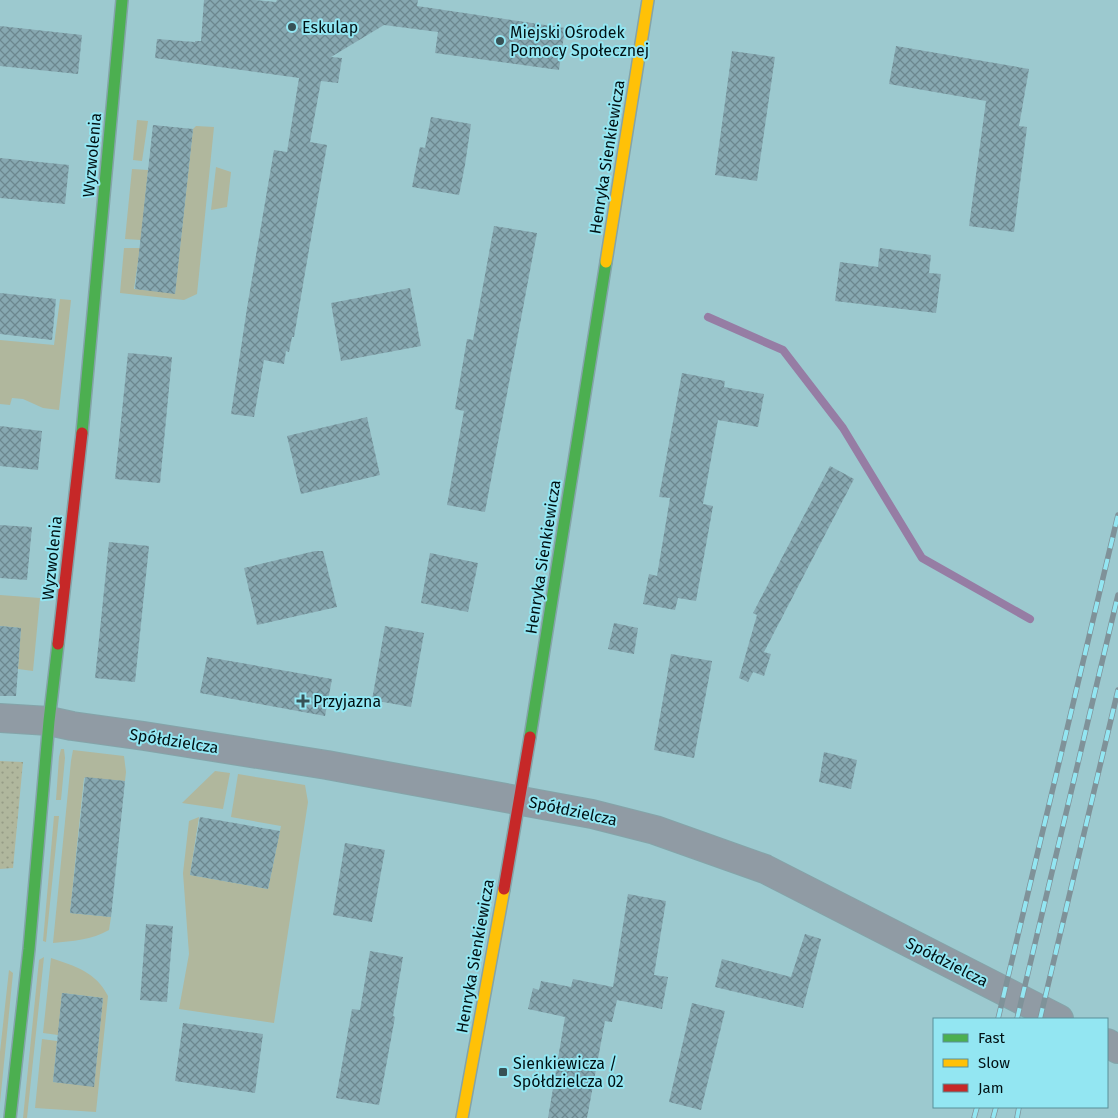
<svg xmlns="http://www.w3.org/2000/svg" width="1118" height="1118" font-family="'Fira Sans',sans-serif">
	<defs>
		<pattern id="park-dots" width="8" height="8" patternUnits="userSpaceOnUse" patternTransform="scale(1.25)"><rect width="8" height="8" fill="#b0b79d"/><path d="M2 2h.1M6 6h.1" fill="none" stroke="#969c86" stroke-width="1.8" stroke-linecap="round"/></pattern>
		<pattern id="building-cross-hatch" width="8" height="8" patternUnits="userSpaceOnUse" patternTransform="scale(1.25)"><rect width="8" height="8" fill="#87a8b1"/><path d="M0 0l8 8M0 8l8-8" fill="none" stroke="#6c878f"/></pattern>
	</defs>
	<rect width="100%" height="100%" fill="#9cc9cf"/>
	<!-- grass -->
	<g fill="#b0b79d">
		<path d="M 137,120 L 148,121 L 142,161 L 133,160 Z"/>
		<path d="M 196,126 L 214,127 L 197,294 L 184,300 L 120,293 L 124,248 L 140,248 L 134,289 L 175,293 L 193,129 Z"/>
		<path d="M 216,167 L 231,172 L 227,207 L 211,210 Z"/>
		<path d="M 132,169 L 148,170 L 141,240 L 125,239 Z"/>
		<path d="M 60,299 L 71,300 L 59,410 L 43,408 L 23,399 L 12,398 L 10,405 L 0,404 L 0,340 L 54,345 Z"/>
		<path d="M 0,595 L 40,598 L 33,671 L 18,669 L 21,628 L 0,626 Z"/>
		<path d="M 61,749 L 64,749 L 65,758 L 61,800 L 56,800 L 59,757 Z"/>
		<path d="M 73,750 L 124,756 L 126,772 L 125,781 L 84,778 L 70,913 L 111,917 L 109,930 C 92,940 72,941 53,943 L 71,761 Z"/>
		<path d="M 215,771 L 230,773 L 223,809 L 182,803 Z"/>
		<path d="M 238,774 L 305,785 L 308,802 L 274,1023 L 179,1009 L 189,954 L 183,873 L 189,821 L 199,817 L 190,875 L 268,889 L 281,826 L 231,817 Z"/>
		<path d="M 54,816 L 59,816 L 46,942 L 43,941 Z"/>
		<path d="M 44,957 L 27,1118 L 23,1118 L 39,960 Z"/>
		<path d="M 51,958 C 75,966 96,972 108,996 L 96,1112 L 35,1108 L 42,1039 L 57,1041 L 53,1082 L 94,1086 L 103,998 L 62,993 L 58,1035 L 43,1033 Z"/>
		<path d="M 9,970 L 13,973 L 0,1103 L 0,1052 Z"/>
	</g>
	<!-- park -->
	<path fill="url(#park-dots)" d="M 0,761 L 23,762 L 13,868 L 0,869 Z"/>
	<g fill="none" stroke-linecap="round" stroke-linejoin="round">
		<!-- stream -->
		<path stroke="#967da4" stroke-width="8" d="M 708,317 L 783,350 L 843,428 L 922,558 L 1030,619"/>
	</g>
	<!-- building -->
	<g fill="url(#building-cross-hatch)">
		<path d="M 204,0 L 255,0 L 276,2 L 277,0 L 418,0 L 417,6 L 565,28 L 559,70 L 435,53 L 438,32 L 384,25 L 331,57 L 342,58 L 338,83 L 321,81 L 310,142 L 327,145 L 294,337 L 292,337 L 289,352 L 286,351 L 284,364 L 264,360 L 254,417 L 231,414 L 247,308 L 274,150 L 287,152 L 299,78 L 155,58 L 157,39 L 195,42 L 195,41 L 201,41 Z"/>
		<path d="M 0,26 L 82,35 L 78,74 L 0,66 Z"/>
		<path d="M 896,46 L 1029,69 L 1019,126 L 1027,127 L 1014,232 L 969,226 L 986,101 L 889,84 Z"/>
		<path d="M 732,51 L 775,57 L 757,181 L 715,175 Z"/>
		<path d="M 431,117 L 471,124 L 465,165 L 459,195 L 412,187 L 420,147 L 425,148 Z"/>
		<path d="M 153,125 L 193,129 L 175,294 L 135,289 Z"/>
		<path d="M 0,158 L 69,165 L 65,204 L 0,198 Z"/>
		<path d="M 494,226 L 537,233 L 485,512 L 447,505 L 464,411 L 455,409 L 467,339 L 473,340 Z"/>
		<path d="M 880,248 L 931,255 L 929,273 L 941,274 L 936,313 L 835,301 L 840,262 L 878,267 Z"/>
		<path d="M 410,288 L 421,346 L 341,361 L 331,303 Z"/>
		<path d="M 0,293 L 56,299 L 52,340 L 0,334 Z"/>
		<path d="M 128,353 L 172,357 L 160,483 L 115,479 Z"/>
		<path d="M 682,373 L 725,381 L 724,387 L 764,394 L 758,427 L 718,420 L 703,504 L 713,506 L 696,601 L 678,598 L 675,610 L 643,604 L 649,574 L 657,576 L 670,498 L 659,497 Z"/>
		<path d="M 367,417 L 380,475 L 301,494 L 287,436 Z"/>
		<path d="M 0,426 L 42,431 L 38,470 L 0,466 Z"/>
		<path d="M 830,466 L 854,479 L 764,652 L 771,654 L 764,676 L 753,672 L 748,682 L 739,678 L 757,615 L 753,613 Z"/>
		<path d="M 0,525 L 32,527 L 27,580 L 0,578 Z"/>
		<path d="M 109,542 L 149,546 L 135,682 L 95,678 Z"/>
		<path d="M 315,551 L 323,551 L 337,607 L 257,625 L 244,568 Z"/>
		<path d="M 430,553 L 478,563 L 468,612 L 421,603 Z"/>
		<path d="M 614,623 L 638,628 L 634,654 L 608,649 Z"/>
		<path d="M 0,626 L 21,628 L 16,696 L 0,696 Z"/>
		<path d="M 385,626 L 424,633 L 411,707 L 372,700 Z"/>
		<path d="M 671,654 L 712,661 L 694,758 L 654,750 Z"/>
		<path d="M 207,657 L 332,679 L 325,716 L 200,693 Z"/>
		<path d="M 824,752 L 857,760 L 851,789 L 819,782 Z"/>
		<path d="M 85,777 L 125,781 L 111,917 L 70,913 Z"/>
		<path d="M 200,817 L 280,831 L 268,889 L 190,875 Z"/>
		<path d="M 345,843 L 385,850 L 372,922 L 333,915 Z"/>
		<path d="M 628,894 L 666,901 L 654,975 L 668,977 L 662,1009 L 617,1000 L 612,1022 L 605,1021 L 587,1118 L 548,1118 L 565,1017 L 528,1009 L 533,988 L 539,990 L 541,981 L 571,987 L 573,979 L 613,987 Z"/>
		<path d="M 146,924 L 173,926 L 167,1002 L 140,1000 Z"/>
		<path d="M 805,934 L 821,939 L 803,1008 L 715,987 L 722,959 L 791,977 Z"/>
		<path d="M 370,951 L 403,957 L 393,1016 L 395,1017 L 379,1105 L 336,1098 L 352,1009 L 360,1010 Z"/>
		<path d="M 62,993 L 103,998 L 94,1087 L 53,1082 Z"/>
		<path d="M 692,1003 L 725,1011 L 701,1110 L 669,1102 Z"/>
		<path d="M 183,1023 L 263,1034 L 255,1093 L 175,1081 Z"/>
	</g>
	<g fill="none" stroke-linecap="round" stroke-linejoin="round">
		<defs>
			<g id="street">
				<path d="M 0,718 L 49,721 L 72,726 L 144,736 L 327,765 L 592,814 L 655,830 L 765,869 L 1059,1019"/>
				<path d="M 1107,1043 L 1118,1049"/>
			</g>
			<g id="fast">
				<path d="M 82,433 L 122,0"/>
				<path d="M 530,737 L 606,262"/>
				<path d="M 10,1118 L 29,949 L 49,721 L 58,644"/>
			</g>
			<g id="slow">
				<path d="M 606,262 L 648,0"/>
				<path d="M 462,1118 L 504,889"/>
			</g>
			<g id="jam">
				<path d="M 58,644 L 82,433"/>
				<path d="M 504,889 L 530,737"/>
			</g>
		</defs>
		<!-- street casing -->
		<use href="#street" stroke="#84a4a9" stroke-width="30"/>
		<!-- fast casing -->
		<use href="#fast" stroke="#84a4a9" stroke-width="14"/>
		<!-- slow casing -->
		<use href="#slow" stroke="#84a4a9" stroke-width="14"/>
		<!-- jam casing -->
		<use href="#jam" stroke="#84a4a9" stroke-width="14"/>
		<!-- street -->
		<use href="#street" stroke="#909ba4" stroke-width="28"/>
		<!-- fast -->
		<use href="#fast" stroke="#4caf50" stroke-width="11"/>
		<!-- slow -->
		<use href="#slow" stroke="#ffc107" stroke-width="11"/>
		<!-- jam -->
		<use href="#jam" stroke="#c62828" stroke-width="11"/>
		<defs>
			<g id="rail">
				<path d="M 998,1019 L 1118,515"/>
				<path d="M 1017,1019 L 1118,595"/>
				<path d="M 1040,1019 L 1118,690"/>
				<path d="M 974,1118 L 977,1107"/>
				<path d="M 993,1118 L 996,1107"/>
				<path d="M 1017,1118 L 1019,1107"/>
			</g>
		</defs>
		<!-- rail casing -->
		<use href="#rail" stroke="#7f9299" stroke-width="5.5"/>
		<!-- rail -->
		<use href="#rail" stroke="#93e6f2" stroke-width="4" stroke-dasharray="11" stroke-linecap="butt"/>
	</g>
	<!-- markers -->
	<g fill="#375155" stroke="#93e6f2" stroke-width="2">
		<circle cx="292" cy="27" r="5"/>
		<circle cx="500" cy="41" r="5"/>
		<path d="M300.5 693.5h5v5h5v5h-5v5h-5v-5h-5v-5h5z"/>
		<rect x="498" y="1067" width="10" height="10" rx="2.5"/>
	</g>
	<g text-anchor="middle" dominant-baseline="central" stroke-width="4" stroke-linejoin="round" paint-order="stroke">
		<!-- poi labels -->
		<g font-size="16" fill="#001013" stroke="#93e6f2" text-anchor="start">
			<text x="302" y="27">Eskulap</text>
			<text x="510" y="32">Miejski Ośrodek<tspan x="510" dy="18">Pomocy Społecznej</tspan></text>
			<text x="313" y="701">Przyjazna</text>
			<text x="513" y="1063">Sienkiewicza /<tspan x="513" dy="18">Spółdzielcza 02</tspan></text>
		</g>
		<!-- street labels -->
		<g font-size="16" fill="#001013" stroke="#93e6f2">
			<text transform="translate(92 155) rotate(-85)">Wyzwolenia</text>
			<text transform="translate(607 157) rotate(-81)">Henryka Sienkiewicza</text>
			<text transform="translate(543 557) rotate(-81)">Henryka Sienkiewicza</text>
			<text transform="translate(52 558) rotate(-84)">Wyzwolenia</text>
			<text transform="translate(174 741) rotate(9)">Spółdzielcza</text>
			<text transform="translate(573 811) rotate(12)">Spółdzielcza</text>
			<text transform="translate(475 956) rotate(-80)">Henryka Sienkiewicza</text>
			<text transform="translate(947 962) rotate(27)">Spółdzielcza</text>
		</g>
	</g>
	<!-- legend -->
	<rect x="933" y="1018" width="175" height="90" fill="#93e6f2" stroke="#589099"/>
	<rect x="943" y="1034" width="25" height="8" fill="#4caf50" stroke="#589099"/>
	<text x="978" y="1043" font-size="15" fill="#001013">Fast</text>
	<rect x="943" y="1059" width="25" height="8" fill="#ffc107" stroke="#589099"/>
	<text x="978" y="1068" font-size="15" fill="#001013">Slow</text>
	<rect x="943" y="1084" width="25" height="8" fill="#c62828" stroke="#589099"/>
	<text x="978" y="1093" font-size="15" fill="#001013">Jam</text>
</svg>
